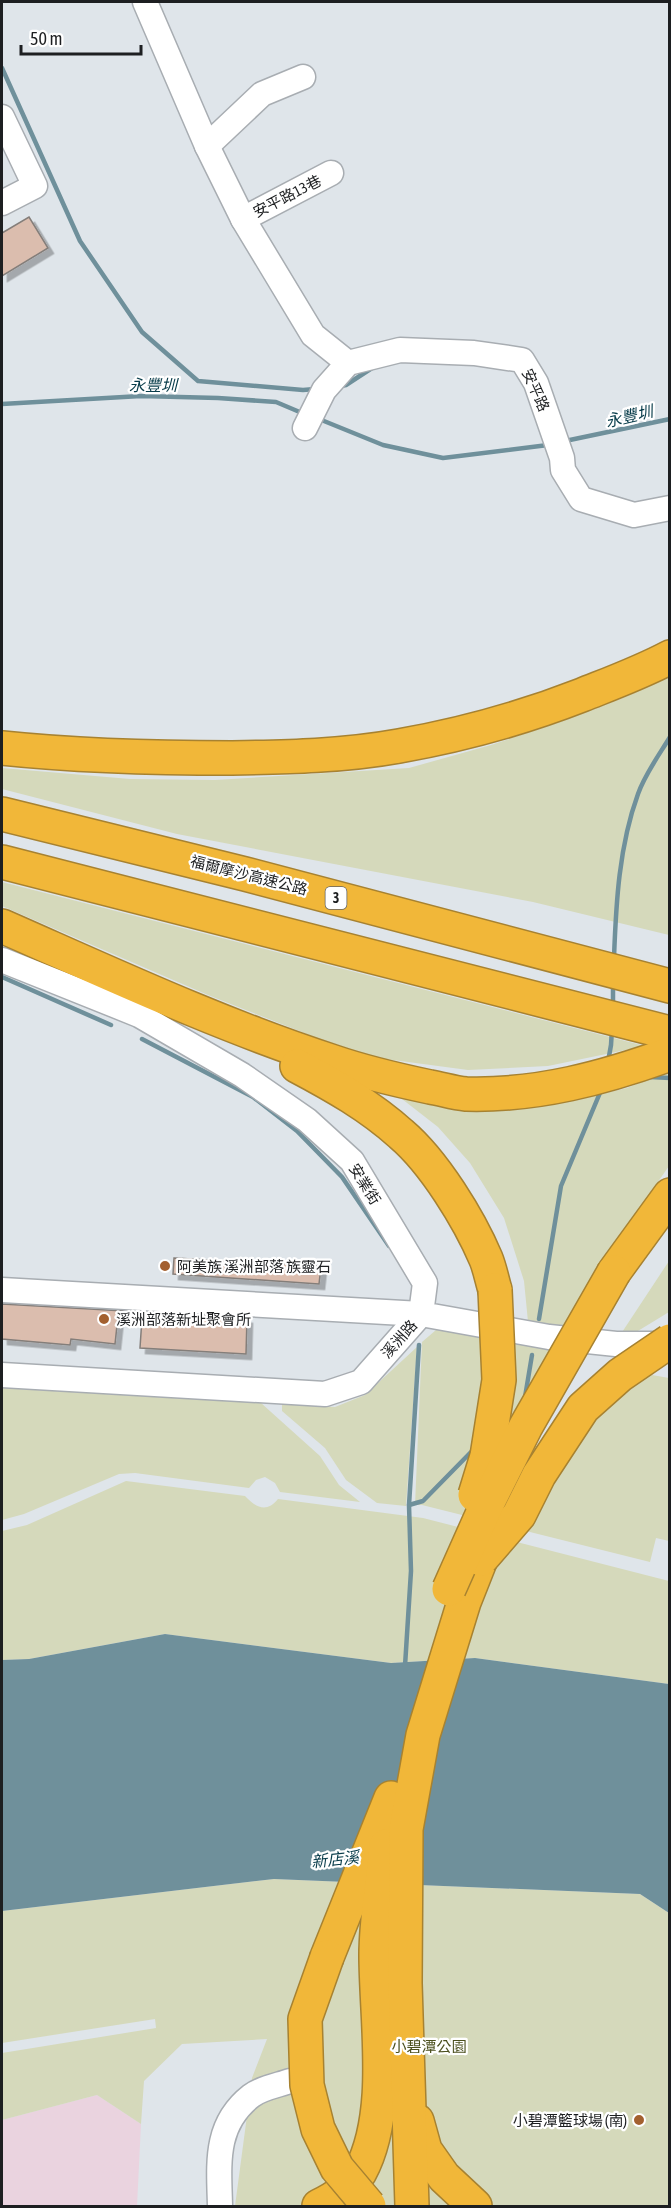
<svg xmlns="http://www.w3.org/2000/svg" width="671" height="2208" font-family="'Asap Condensed','Noto Sans TC',sans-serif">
	<defs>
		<filter id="shadow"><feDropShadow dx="5.5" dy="5.5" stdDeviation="0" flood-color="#0004"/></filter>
	</defs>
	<rect width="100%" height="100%" fill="#dfe5ea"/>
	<!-- industrial -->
	<path fill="#ead3df" d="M 97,2095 L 141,2124 L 137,2206 L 2,2206 L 2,2120 Z"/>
	<!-- green -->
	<g fill="#d5d9bb">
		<path d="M 669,677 L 669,935 L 533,902 L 177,834 L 2,789 L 2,768 L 130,779 L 215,780 L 409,768 L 491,745 L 557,723 L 623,698 Z"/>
		<path d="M 2,882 L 645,1046 L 548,1066 L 468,1070 L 378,1058 L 317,1038 L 208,995 L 2,906 Z"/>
		<path d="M 669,1071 L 669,1166 L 595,1272 L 554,1345 L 514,1438 L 562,1456 L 635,1372 L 669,1378 L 669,1541 L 656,1538 L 650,1562 L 422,1505 L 415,1505 L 422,1342 L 436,1330 L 530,1342 L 524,1281 L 504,1218 L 470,1163 L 438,1127 L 393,1092 L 530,1107 L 589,1097 L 627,1088 Z"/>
		<path d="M 669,1261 L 669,1312 L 628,1337 L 607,1355 Z"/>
		<path d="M 417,1347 L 406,1506 L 377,1503 L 346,1480 L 325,1448 L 282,1411 L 282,1404 L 335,1407 L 365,1395 Z"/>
		<path d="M 2,1388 L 261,1403 L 320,1456 L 339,1485 L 360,1502 L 280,1492 L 275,1483 L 265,1477 L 256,1480 L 249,1488 L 135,1473 L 119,1474 L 24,1514 L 2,1520 Z"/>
		<path d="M 126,1481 L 245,1496 C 256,1508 267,1513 278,1499 L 423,1518 L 669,1581 L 669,1684 L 475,1658 L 391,1663 L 165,1634 L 29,1659 L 2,1660 L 2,1531 L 27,1525 Z"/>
		<path d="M 274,1879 L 640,1894 L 669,1913 L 669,2206 L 235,2206 L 252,2078 L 267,2039 L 182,2044 L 144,2081 L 141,2124 L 97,2095 L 2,2120 L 2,2053 L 156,2028 L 155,2019 L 2,2043 L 2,1911 Z"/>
	</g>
	<!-- water -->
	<path fill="#6f909b" d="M 165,1634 L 391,1663 L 475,1658 L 669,1684 L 669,1913 L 640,1894 L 274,1879 L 2,1911 L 2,1660 L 29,1659 Z"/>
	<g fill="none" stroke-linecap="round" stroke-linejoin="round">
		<!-- stream -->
		<g stroke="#6f909b" stroke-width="4.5">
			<path d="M 2,68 L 80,241 L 142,332 L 198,381 L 303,390 L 315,389"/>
			<path d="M 341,386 L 346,385 L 372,368"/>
			<path d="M 2,404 L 141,396 L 218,398 L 276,402 L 302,413"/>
			<path d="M 319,419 L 383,445 L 443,458 L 548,445"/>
			<path d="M 565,441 L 670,419"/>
			<path d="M 614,958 C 616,903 619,846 638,794 C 645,774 659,755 670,737"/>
			<path d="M 2,977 L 111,1025"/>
			<path d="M 613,1006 L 613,984"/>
			<path d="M 142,1039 L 253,1097 L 297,1131 L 342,1177 L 389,1246"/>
			<path d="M 608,1062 L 611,1045 L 612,1029"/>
			<path d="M 650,1077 L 670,1078"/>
			<path d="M 539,1319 L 561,1186 L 602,1088"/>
			<path d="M 525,1397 L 532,1355"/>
			<path d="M 409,1505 L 423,1501 L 474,1449"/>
			<path d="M 405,1666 L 411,1571 L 409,1505 L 419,1345"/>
		</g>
	</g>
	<!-- building -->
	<g fill="#dbbdae" stroke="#847e7a" stroke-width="1.5" filter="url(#shadow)">
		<path d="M 29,217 L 48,248 L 2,276 L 2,233 Z"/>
		<path d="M 174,1258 L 321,1266 L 319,1284 L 173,1274 Z"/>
		<path d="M 2,1304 L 247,1318 L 246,1354 L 140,1348 L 142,1318 L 118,1316 L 115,1344 L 71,1339 L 70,1345 L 2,1339 Z"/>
	</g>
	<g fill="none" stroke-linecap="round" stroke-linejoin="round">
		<defs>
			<g id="minor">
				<path d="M 145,2 L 207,146 L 243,219 L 313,335 L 348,363"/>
				<path d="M 2,117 L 35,186 L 2,203"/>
				<path d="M 207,146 L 262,94 L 303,77"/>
				<path d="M 243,219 L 331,173"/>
				<path d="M 305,428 L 324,390 L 348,363 L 400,350 L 474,353 L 522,360 L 536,383 L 562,458 L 563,470 L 581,499 L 634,515 L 670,508"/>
				<path d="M 2,960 L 139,1015 L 242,1075 L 307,1120 L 352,1161 L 425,1283 L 421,1314 L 549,1337 L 616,1344 L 667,1344"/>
				<path d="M 2,1290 L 421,1314"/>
				<path d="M 2,1375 L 325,1394 L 361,1382 L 421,1314"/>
				<path d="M 220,2206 C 219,2164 214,2125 251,2096 C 261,2088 279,2085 290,2081"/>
			</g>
			<g id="highway">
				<path d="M 2,748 C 78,756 155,758 232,758 C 288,757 344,756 399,746 C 462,735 523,718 582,695 C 612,683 642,672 670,657"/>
				<path d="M 2,814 L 245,874 L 670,986"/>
				<path d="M 2,862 L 670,1033"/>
				<path d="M 2,926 C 111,974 220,1025 334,1062 C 366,1073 397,1080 430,1087 C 442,1089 454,1093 466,1094 C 537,1096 604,1078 670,1054"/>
				<path d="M 297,1066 C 333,1085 370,1106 401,1134 C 434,1162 469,1219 486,1259 C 490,1269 492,1280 495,1290"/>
				<path d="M 614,1272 L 670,1195"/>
				<path d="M 327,1957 L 391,1798"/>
				<path d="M 417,2121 L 425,2150 L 444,2177 L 475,2206"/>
				<path d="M 319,2206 C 334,2199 351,2187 360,2172 C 392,2113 376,2021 376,1955 C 376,1919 383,1882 386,1846"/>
				<path d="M 412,2206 L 405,1983 L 406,1829 L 423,1735 L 464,1602 L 481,1559"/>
			</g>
		</defs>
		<!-- minor casing -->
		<use href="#minor" stroke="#a8adb2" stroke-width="27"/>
		<!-- highway casing -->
		<use href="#highway" stroke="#a78231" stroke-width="36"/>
		<!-- minor -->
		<use href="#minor" stroke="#fff" stroke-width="24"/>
		<!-- highway -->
		<use href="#highway" stroke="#f1b739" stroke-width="33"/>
		<defs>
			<g id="highway-bridge">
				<path d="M 475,1495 L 487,1456 L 499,1380 L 495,1290"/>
				<path d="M 481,1559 L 519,1515 L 539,1475 L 583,1408 L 620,1375 L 670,1341"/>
				<path d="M 449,1589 L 486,1506 L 526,1426 L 614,1272"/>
				<path d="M 327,1957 L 305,2019 L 307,2085 L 318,2129 L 337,2168 L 369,2206"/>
			</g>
		</defs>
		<!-- highway-bridge casing -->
		<use href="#highway-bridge" stroke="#a78231" stroke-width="36" stroke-linecap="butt"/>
		<!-- highway-bridge -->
		<use href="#highway-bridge" stroke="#f1b739" stroke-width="33"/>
	</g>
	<!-- markers -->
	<g fill="#a3602f" stroke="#fff" stroke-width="2">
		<circle cx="165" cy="1266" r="6"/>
		<circle cx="104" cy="1319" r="6"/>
		<circle cx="639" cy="2120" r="6"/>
	</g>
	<g text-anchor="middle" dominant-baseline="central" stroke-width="4.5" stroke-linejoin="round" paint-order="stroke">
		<!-- shield labels -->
		<rect fill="#fff" stroke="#616264" stroke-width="1.5" x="325.5" y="887" width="21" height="22" rx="4.5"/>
		<g font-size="14" font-weight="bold" fill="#1d1f21">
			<text x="336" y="898">3</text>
		</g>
		<!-- street labels -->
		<g font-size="15" fill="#1d1f21" stroke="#fff">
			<text transform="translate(287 196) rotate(-27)">安平路13巷</text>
			<text transform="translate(536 390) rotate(66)">安平路</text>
			<text transform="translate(249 875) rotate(14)">福爾摩沙高速公路</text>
			<text transform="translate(365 1184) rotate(58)">安業街</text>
			<text transform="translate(399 1339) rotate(-48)">溪洲路</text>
		</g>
		<!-- poi labels -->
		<g font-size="15" fill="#1d1f21" stroke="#fff" text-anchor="start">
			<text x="177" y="1266">阿美族 溪洲部落 族靈石</text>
			<text x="116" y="1319">溪洲部落新址聚會所</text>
			<text x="627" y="2120" text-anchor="end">小碧潭籃球場 (南)</text>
		</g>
		<!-- park labels -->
		<g font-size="15" fill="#4c501f" stroke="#fff">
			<text x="429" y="2046">小碧潭公園</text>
		</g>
		<!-- water labels -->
		<g font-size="16" font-style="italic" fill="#083c4a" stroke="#fff">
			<text x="153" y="385">永豐圳</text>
			<text transform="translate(629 416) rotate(-13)">永豐圳</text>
			<text transform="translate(335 1859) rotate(-6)">新店溪</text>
		</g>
	</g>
	<!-- border -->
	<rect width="671" height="2208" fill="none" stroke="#1d1f21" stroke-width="6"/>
	<!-- scale -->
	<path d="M21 45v9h120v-9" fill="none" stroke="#1d1f21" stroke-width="3"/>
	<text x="30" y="45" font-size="18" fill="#1d1f21" stroke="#ffffff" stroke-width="4.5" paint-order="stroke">50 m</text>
</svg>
